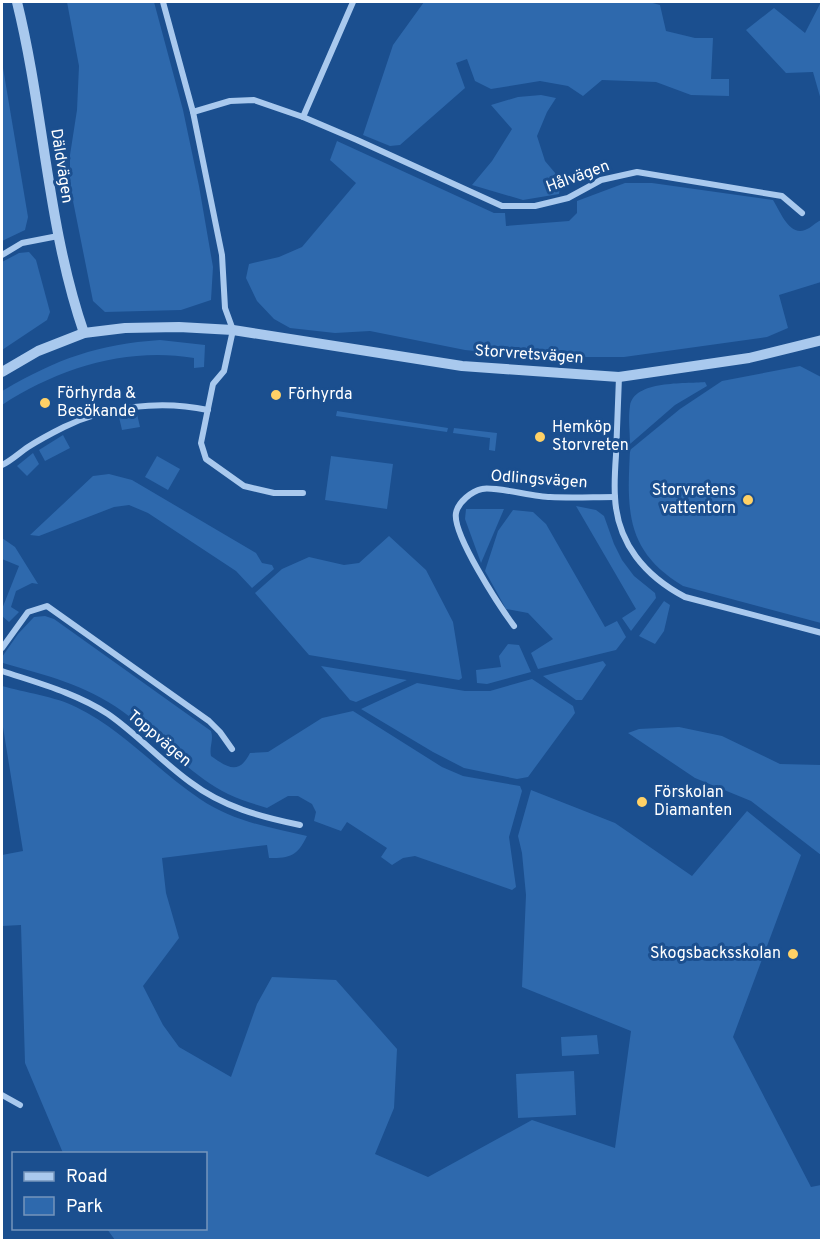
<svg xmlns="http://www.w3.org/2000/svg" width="823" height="1242" font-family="Overpass,sans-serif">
	<rect width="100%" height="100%" fill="#1b4f8f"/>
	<!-- green -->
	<g fill="#2e69ad">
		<path d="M 67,2 L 154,2 L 183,110 L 199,186 L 213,267 L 211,300 L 181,310 L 105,312 L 93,301 L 70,186 L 70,155 L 77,110 L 79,66 Z"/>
		<path d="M 424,2 L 649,2 L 660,5 L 666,31 L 695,38 L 713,38 L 711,79 L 729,79 L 729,96 L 691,95 L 656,82 L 602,80 L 583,96 L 568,86 L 540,81 L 491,89 L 475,81 L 467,59 L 456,63 L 465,88 L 400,145 L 390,146 L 363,135 L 393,45 Z"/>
		<path d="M 821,2 L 821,100 L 813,72 L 786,73 L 746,30 L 774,8 L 805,33 Z"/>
		<path d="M 2,62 L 28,217 L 25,230 L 2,241 Z"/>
		<path d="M 541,95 L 556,98 L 547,112 L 537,136 L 545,161 L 561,180 L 559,194 L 523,200 L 472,185 L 492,161 L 512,129 L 491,105 L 518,97 Z"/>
		<path d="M 337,141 L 494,213 L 505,213 L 506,226 L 569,221 L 577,213 L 577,201 L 625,183 L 652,183 L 773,200 C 780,211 789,236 805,230 C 811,228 816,222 821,220 L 821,282 L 779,295 L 788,328 L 767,337 L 624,357 L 535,357 L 465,350 L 370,331 L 335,333 L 290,328 L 274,319 L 257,301 L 246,278 L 249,264 L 279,257 L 302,247 L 356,183 L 330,160 Z"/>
		<path d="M 29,252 L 36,260 L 50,312 L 47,320 L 2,350 L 2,262 L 19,253 Z"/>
		<path d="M 160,340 L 205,345 L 204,367 L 194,368 L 194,358 C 126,347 59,368 2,405 L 2,391 L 4,390 C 57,359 98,344 160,340 Z"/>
		<path d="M 800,366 L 821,377 L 821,623 L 683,586 C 625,551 627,510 630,450 L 680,409 L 722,381 Z"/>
		<path d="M 705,382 L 707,386 L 675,405 L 630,444 C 630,432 628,418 630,406 C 634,380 685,384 705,382 Z"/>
		<path d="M 337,411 L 448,428 L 447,432 L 336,416 Z"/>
		<path d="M 137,414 L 140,427 L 122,430 L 119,417 Z"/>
		<path d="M 454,428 L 497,433 L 495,451 L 489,450 L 490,438 L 453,433 Z"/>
		<path d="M 63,435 L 70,448 L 45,461 L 39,450 Z"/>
		<path d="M 33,453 L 39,464 L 27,476 L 17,466 Z"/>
		<path d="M 157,456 L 180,469 L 168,490 L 145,477 Z"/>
		<path d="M 331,456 L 393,464 L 387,509 L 325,500 Z"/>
		<path d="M 109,474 L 132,480 L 256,553 L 262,563 L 272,565 L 274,569 L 252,588 L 236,571 L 148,513 L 129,505 L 114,507 L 39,536 L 30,535 L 93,476 Z"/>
		<path d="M 576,506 L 596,510 L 604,516 L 614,544 L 622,560 L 634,576 L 655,593 L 656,598 L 631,631 L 622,618 L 636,609 Z"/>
		<path d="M 466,509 L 504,509 L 481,563 L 465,519 Z"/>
		<path d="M 513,510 L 533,512 L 546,524 L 605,627 L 617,621 L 626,637 L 616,650 L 538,669 L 531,653 L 553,639 L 528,613 L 506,609 L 485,571 L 498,531 Z"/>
		<path d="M 389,536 L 426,570 L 453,622 L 462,678 L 459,680 L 309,655 L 255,593 L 282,569 L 309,557 L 344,565 L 359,563 Z"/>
		<path d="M 2,538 L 15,547 L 38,584 L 32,583 L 16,591 L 11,607 L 19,612 L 9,622 L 2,616 L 2,609 L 19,566 L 2,559 Z"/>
		<path d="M 664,601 L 670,605 L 664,631 L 655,644 L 639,636 Z"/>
		<path d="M 45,616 L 54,619 L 211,731 C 214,740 209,747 211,756 C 228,768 239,775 250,753 L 268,752 L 322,718 L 353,711 L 442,767 L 463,776 L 520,786 L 522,791 L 509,837 L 516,887 L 512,890 L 415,856 L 403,858 L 392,865 L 381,857 L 387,848 L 347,822 L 341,831 L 314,821 L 316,812 L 312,804 L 298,796 L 288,796 L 267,808 C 254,804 240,800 228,794 C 188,774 158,737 122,711 C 86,685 45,675 3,663 L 2,657 L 18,634 L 34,617 Z"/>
		<path d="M 508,644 L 519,645 L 531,672 L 487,684 L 477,683 L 476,670 L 501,667 L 499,656 Z"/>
		<path d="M 603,661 L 606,665 L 582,700 L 576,700 L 543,676 Z"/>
		<path d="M 321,666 L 407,680 L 356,702 L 350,700 Z"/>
		<path d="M 532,679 L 573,706 L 575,713 L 528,777 L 517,779 L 464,768 L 433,752 L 361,709 L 417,683 L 465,691 L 490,691 Z"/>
		<path d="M 2,686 C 23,692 57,697 76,707 C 123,730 157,770 200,799 C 232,821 271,828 307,836 C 297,856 291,858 269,858 L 267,845 L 162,858 L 166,893 L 179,938 L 143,986 L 163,1025 L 179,1047 L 231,1077 L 257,1004 L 272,977 L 336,980 L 397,1049 L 394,1108 L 375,1154 L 428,1177 L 532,1120 L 615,1148 L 631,1031 L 522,987 L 526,895 L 522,853 L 518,836 L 531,790 L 615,823 L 692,876 L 747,811 L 801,855 L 733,1037 L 811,1187 L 821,1185 L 821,1240 L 115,1240 L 107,1229 L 206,1228 L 206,1154 L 63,1153 L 25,1063 L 21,925 L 2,926 L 2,855 L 23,851 L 2,721 Z"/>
		<path d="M 679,727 L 722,736 L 780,764 L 821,765 L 821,855 L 751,801 L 695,778 L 628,733 L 639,729 Z"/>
		<path d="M 597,1035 L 599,1054 L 562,1056 L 561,1037 Z"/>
		<path d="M 574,1071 L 576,1115 L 518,1118 L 516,1074 Z"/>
	</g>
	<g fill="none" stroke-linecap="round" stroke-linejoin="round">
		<!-- minor -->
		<g stroke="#a9c9ee" stroke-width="6">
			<path d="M 163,2 L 193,112 L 222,255 L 225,308 L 233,330 L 224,371 L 213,384 L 201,443 L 206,459 L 244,486 L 274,493 L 303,493"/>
			<path d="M 193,112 L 230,101 L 254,100 L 303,117 L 357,140 L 502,206 L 535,206 L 568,198 L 601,180 L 637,172 L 782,196 L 802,213"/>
			<path d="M 303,117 L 353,2"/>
			<path d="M 2,255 L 22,243 L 58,236"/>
			<path d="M 619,377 C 618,403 617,429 616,455 C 615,469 614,483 615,497 C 617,543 645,576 685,597 L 822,633"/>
			<path d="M 2,465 C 11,461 19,453 28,447 C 39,440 52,433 64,427 C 107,406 161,400 208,410"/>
			<path d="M 514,626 C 500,607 452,534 456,513 C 458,502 472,491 482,489 C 495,486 534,497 550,497 C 572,498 593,497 615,497"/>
			<path d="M 2,648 L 28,612 L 47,606 L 209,721 L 220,732 L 232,749"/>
			<path d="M 2,671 C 38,683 76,693 108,714 C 137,734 161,761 190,782 C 223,807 261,817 300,825"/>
			<path d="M 2,1095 L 20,1105"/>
		</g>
		<!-- tertiary -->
		<g stroke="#a9c9ee" stroke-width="10">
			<path d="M 17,2 C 44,111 47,226 84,333"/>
			<path d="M 2,372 L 38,351 L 84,333 L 125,328 L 179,327 L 233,330 L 462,366 L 619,377 L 749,358 L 822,340"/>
		</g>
	</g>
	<!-- markers -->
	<g fill="#ffd166" stroke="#1b4f8f" stroke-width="2">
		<circle cx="276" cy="395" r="6"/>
		<circle cx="45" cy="403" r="6"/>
		<circle cx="540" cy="437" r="6"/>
		<circle cx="748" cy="500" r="6"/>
		<circle cx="642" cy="802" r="6"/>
		<circle cx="793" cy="954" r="6"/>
	</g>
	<g text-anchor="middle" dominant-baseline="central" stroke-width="6" stroke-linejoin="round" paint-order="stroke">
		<!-- street labels -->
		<g font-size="16" fill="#fff" stroke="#1b4f8f">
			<text transform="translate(61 166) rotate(81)">Däldvägen</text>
			<text transform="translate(578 177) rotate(-20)">Hålvägen</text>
			<text transform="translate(529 355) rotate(4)">Storvretsvägen</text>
			<text transform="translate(539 480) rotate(4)">Odlingsvägen</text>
			<text transform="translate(159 739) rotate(40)">Toppvägen</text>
		</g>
		<!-- poi labels -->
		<g font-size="16" fill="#fff" stroke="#1b4f8f" text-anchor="start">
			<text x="57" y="394">Förhyrda &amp;<tspan x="57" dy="18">Besökande</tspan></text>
			<text x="288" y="395">Förhyrda</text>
			<text x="552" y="428">Hemköp<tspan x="552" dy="18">Storvreten</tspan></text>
			<text x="736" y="491" text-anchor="end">Storvretens<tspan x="736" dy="18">vattentorn</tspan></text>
			<text x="654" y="793">Förskolan<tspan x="654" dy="18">Diamanten</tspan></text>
			<text x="781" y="954" text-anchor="end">Skogsbacksskolan</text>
		</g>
	</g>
	<!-- border -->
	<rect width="823" height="1242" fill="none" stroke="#ffffff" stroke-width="6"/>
	<!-- legend -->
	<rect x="12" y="1152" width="195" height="78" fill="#1b4f8f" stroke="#7695bc" stroke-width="1.5"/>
	<rect x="24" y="1172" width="30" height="9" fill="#a9c9ee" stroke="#7695bc" stroke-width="1.5"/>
	<text x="66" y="1182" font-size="18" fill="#ffffff">Road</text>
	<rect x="24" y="1197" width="30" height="18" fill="#2e69ad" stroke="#7695bc" stroke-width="1.5"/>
	<text x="66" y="1212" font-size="18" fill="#ffffff">Park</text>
</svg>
